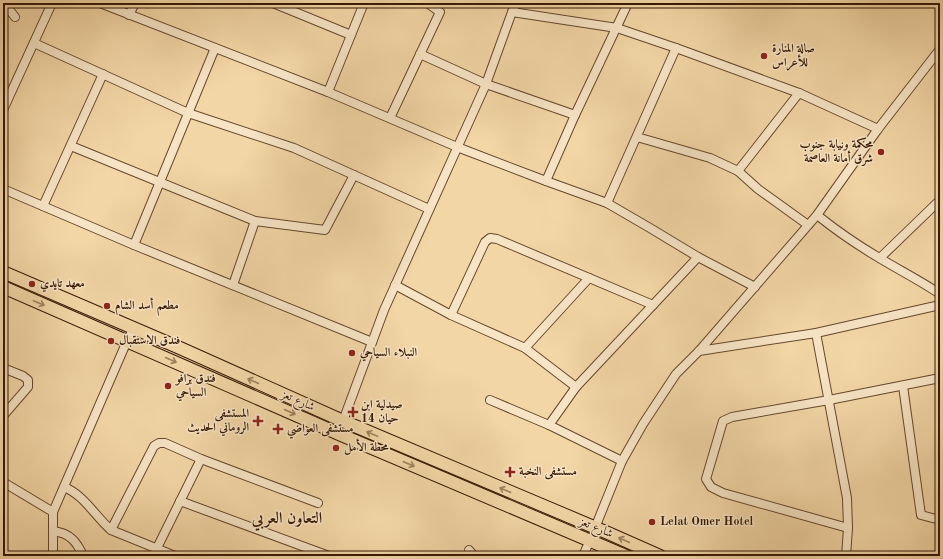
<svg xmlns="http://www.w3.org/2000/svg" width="943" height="559" font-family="'Old Standard TT',Amiri,serif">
	<rect width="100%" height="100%" fill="#f3d6a6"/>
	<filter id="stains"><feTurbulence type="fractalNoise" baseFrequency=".005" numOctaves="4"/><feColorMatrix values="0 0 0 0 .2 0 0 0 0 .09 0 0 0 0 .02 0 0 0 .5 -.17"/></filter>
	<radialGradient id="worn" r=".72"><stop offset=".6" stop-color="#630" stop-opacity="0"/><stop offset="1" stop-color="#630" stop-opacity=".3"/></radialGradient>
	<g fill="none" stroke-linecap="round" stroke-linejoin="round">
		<defs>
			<g id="minor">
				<path d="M 4,3 L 15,17"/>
				<path d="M 100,3 L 328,92 L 457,147 L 546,181 L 607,203 L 650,228 L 698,257 L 755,287"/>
				<path d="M 273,3 L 351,35"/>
				<path d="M 512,12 L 516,3"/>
				<path d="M 129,15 L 135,3"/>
				<path d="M 34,43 L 188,113 L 294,148 L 429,209"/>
				<path d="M 420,54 L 486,84 L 575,115"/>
				<path d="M 328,92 L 364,3"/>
				<path d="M 3,110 L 52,3"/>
				<path d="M 390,118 L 440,12 L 427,3"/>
				<path d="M 637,137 L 710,158 L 738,171 L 758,189 L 808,225"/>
				<path d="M 71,146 L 255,221 L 325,230 L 354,175"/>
				<path d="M 738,171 L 799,93"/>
				<path d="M 546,181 L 575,115 L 628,3"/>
				<path d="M 3,189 L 134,245 L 372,342"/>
				<path d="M 607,203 L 676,48"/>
				<path d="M 43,206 L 103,74"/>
				<path d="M 817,215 C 837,231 859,246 881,259 C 901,271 921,281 940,294"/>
				<path d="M 134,245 L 215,48"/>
				<path d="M 880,258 L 940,200"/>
				<path d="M 233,285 L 255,221"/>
				<path d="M 395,285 L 451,315 L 525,348 L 576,387"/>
				<path d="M 451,315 L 485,242 L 490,238 L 497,239 L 653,305"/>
				<path d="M 816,333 L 847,498 L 848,528 L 846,556"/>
				<path d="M 525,348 L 589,278"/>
				<path d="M 699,351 L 816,333 L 940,305"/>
				<path d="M 3,368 L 23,376 L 28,380 L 28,387 L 3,416"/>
				<path d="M 903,386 L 921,515 L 940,520"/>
				<path d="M 490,400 L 549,425"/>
				<path d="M 343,421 L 384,310 L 486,84 L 512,12 L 617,28 L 676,48 L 799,93 L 878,129"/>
				<path d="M 622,461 L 549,425 L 576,387 L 698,257"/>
				<path d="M 3,482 L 53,512"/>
				<path d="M 64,487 C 84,495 95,516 111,530 L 175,556"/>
				<path d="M 180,501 L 329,556"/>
				<path d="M 595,528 L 622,461 L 643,424 L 676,374 L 699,351 L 817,215 L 878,129 L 940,49"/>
				<path d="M 848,528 L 723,493 L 711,487 L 706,479 L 723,421 L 732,417 L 829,400 L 940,378"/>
				<path d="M 111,530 L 154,446 L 159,443 L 165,443 L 201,459 L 318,503"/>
				<path d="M 53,531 C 70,533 77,542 83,556"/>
				<path d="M 157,548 L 201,459"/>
				<path d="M 469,550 L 474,556"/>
				<path d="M 53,556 L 53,512 L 127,341 L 134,328"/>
				<path d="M 583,556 L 590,540"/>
			</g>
			<g id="highway">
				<path d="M 3,272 L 180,348 L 343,421 L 608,533 L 660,556"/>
				<path d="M 3,287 L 339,434 L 626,556"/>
			</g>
		</defs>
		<!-- minor casing -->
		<use href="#minor" stroke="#65482c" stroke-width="10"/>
		<!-- highway casing -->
		<use href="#highway" stroke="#361903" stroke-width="14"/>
		<!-- minor -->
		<use href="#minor" stroke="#f7e4c5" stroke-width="8"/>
		<!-- highway -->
		<use href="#highway" stroke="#f3d6a6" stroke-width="12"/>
	</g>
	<!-- one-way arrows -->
	<defs><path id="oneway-shaft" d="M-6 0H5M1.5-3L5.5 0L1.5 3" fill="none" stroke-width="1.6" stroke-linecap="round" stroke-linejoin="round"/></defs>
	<g stroke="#9e815d">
		<use href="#oneway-shaft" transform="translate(39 303) rotate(23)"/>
		<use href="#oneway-shaft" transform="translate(171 360) rotate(24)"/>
		<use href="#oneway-shaft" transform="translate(253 381) rotate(-156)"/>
		<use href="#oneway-shaft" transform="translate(290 412) rotate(24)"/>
		<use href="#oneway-shaft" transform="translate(372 434) rotate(-157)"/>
		<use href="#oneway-shaft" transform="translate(409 464) rotate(23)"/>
		<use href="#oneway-shaft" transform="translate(505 490) rotate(-157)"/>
		<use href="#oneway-shaft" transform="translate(624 540) rotate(-156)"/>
	</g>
	<!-- markers -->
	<g fill="#8f2418" stroke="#f7e4c5" stroke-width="1.5">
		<circle cx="764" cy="56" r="4"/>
		<circle cx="881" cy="152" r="4"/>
		<circle cx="32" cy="284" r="4"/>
		<circle cx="107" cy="306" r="4"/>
		<circle cx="111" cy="341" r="4"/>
		<circle cx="352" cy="353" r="4"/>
		<circle cx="168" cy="386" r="4"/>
		<path d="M351 406h4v4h4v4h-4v4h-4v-4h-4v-4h4z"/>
		<path d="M256 415h4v4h4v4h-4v4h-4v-4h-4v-4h4z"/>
		<path d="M276 423h4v4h4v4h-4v4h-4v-4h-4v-4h4z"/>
		<circle cx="336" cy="448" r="4"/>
		<path d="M508 466h4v4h4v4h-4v4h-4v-4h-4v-4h4z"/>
		<circle cx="652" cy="522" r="4"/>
	</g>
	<g text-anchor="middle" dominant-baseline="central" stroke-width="3" stroke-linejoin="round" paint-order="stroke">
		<!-- poi labels -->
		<g font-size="12" font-weight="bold" fill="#361903" stroke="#f7e4c5" text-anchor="start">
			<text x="772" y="49">صالة المنارة<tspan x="772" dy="14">للأعراس</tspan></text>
			<text x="873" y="145" text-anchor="end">محكمة ونيابة جنوب<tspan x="873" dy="14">شرق أمانة العاصمة</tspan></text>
			<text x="40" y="284">معهد تايدي</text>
			<text x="115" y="306">مطعم أسد الشام</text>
			<text x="119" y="341">فندق الاستقبال</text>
			<text x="360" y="353">النبلاء السياحي</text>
			<text x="176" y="379">فندق برافو<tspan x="176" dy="14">السياحي</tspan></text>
			<text x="361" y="405">صيدلية ابن<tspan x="361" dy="14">حيان 14</tspan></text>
			<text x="249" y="414" text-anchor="end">المستشفى<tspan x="249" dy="14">الروماني الحديث</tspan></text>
			<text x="287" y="429">مستشفى العواضي</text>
			<text x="344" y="448">محطة الأمل</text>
			<text x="519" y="472">مستشفى النخبة</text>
			<text x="660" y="522">Lelat Omer Hotel</text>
		</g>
		<!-- street labels -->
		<g font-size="12" fill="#361903" stroke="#f7e4c5">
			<text transform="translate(298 401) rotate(24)">شارع تعز</text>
			<text transform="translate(596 528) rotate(23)">شارع تعز</text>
		</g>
		<!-- district labels -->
		<g font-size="16" font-weight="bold" fill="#361903" stroke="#f7e4c5">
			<text x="287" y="519">التعاون العربي</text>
		</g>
	</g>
	<!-- margin -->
	<rect width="943" height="559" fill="none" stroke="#f3d6a6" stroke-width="16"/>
	<rect x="4" y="4" width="935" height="551" fill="none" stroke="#361903" stroke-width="2"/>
	<rect x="8" y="8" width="927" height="543" fill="none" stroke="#361903"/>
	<rect width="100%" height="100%" filter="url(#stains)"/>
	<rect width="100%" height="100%" fill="url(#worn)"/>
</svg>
